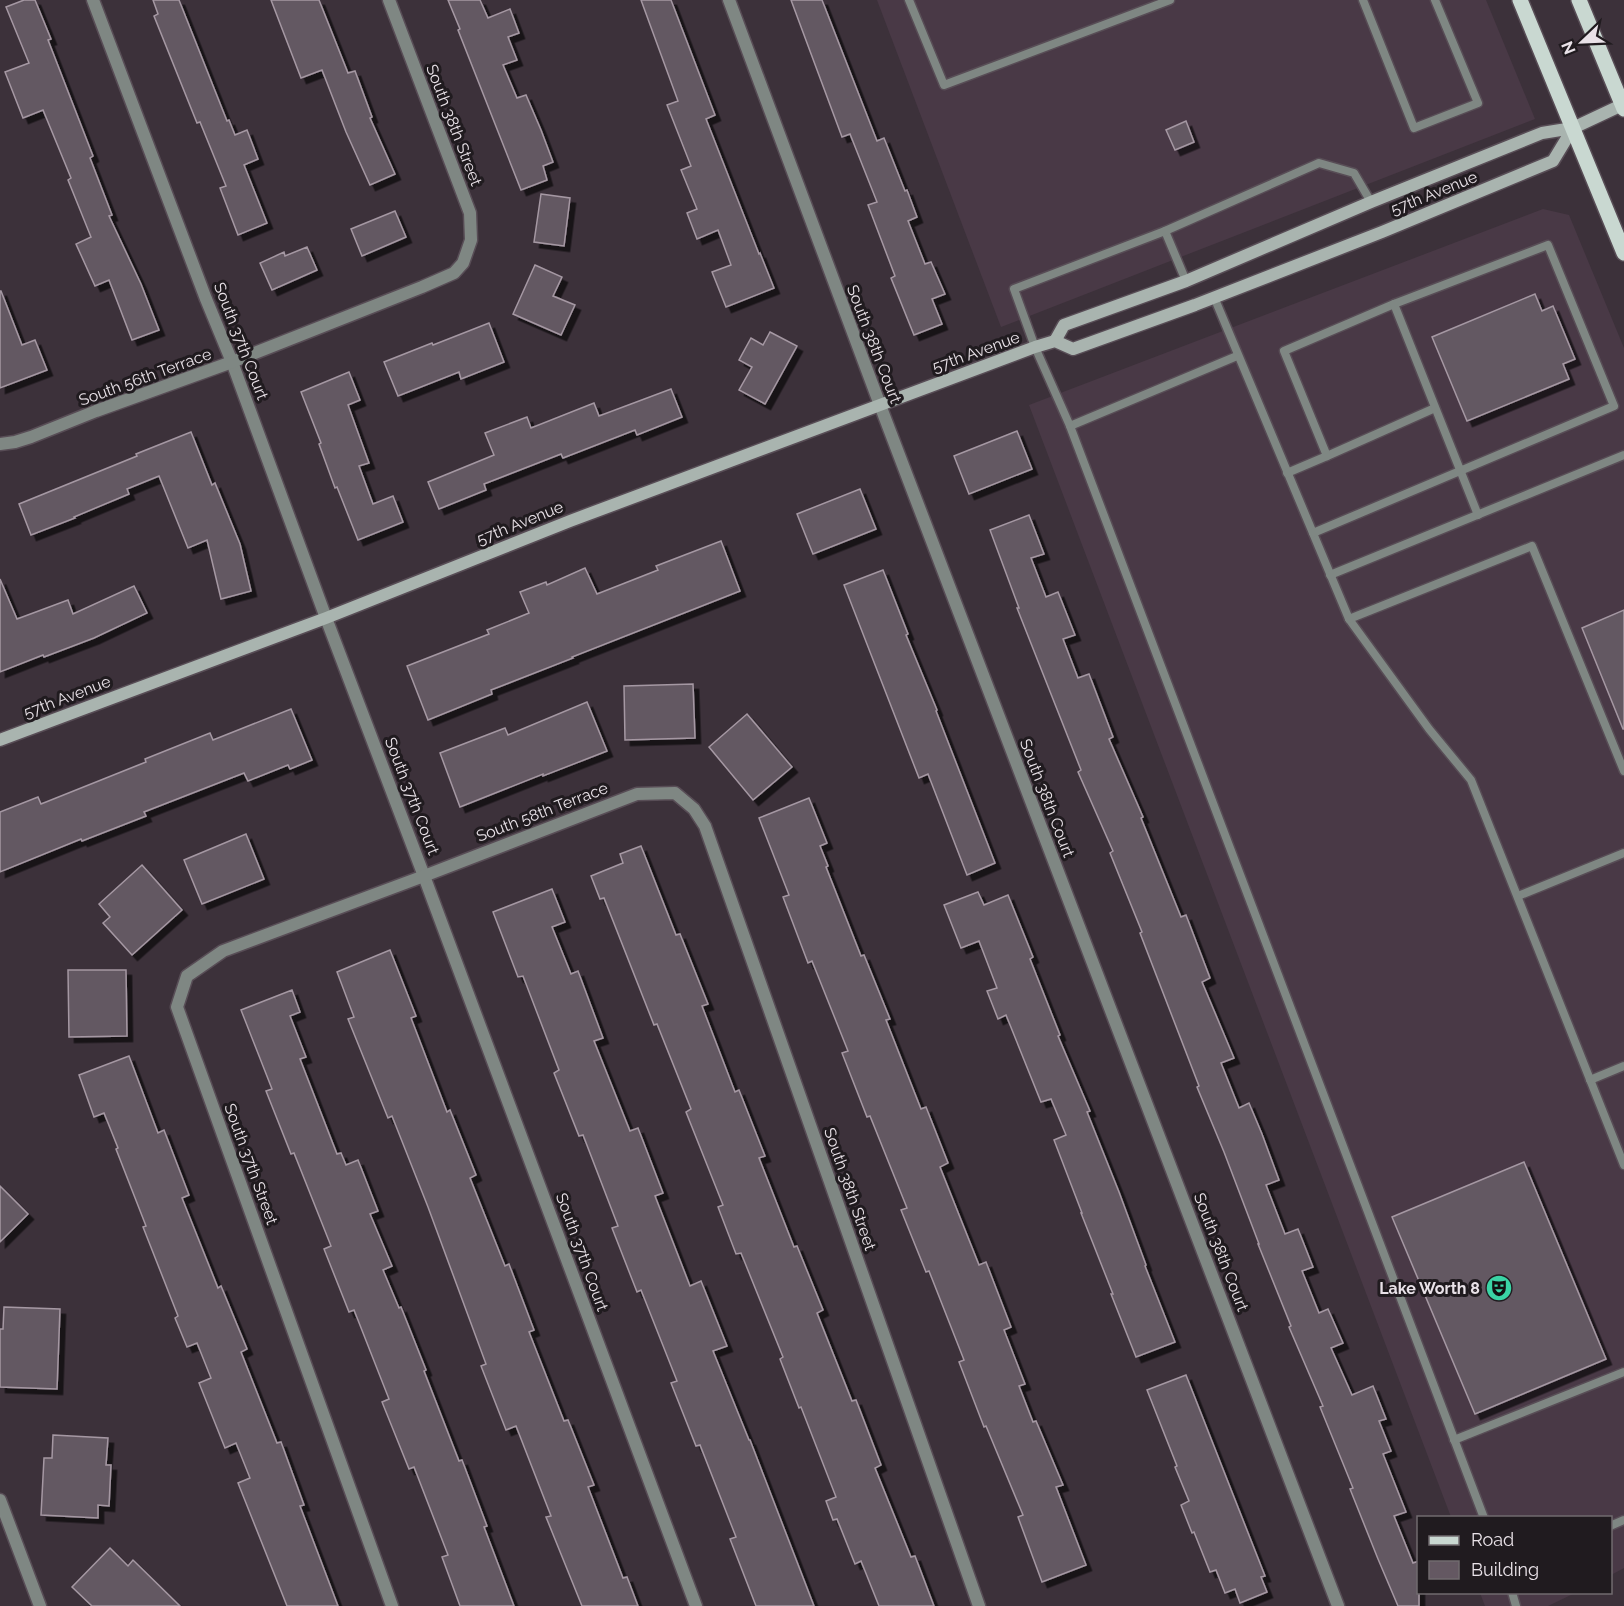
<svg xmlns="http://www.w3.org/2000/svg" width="1624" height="1606" font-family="Raleway,sans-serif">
	<defs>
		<filter id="shadow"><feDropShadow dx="5.5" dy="5.5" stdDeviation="0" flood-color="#0009"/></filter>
	</defs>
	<rect width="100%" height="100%" fill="#3c313a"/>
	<!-- built -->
	<g fill="#493946">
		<path d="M 877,0 L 1486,0 L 1535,119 L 1001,327 Z"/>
		<path d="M 1543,209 L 1569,215 L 1624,348 L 1624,1568 L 1611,1575 L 1610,1518 L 1451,1517 L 1029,405 Z"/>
		<path d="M 1480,1593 L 1575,1593 L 1548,1606 L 1485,1606 Z"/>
	</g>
	<!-- building -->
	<g fill="#645862" stroke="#a598a3" stroke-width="1.5" filter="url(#shadow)">
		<path d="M 24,0 L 35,0 L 51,39 L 48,40 L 93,156 L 90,158 L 112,215 L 109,216 L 141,284 L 159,330 L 132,340 L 109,280 L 95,286 L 76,244 L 91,237 L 68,180 L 71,178 L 43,110 L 23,118 L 5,72 L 29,63 L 6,7 Z"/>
		<path d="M 153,0 L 179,0 L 227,121 L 229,120 L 235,135 L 247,130 L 258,159 L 244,165 L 267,223 L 238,235 L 220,188 L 226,186 L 200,122 L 197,123 L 154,16 L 158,14 Z"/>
		<path d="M 271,0 L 319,0 L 348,73 L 355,71 L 372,117 L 370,118 L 395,174 L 370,185 L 346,132 L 322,70 L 301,78 Z"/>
		<path d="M 448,0 L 480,0 L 488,18 L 510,9 L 519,33 L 508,37 L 517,60 L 503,65 L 517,98 L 526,95 L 541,130 L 553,162 L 543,166 L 547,180 L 521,190 L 458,30 L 460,29 Z"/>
		<path d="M 641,0 L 671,0 L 715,115 L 706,119 L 759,254 L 760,253 L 774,288 L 726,307 L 712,272 L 731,265 L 718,230 L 697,239 L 687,213 L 697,209 L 681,170 L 691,166 L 667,105 L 678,101 Z"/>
		<path d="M 791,0 L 822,0 L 877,141 L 884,138 L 905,191 L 907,190 L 917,217 L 908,221 L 925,264 L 931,262 L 945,294 L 932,299 L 942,324 L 914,335 L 891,278 L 895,276 L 868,205 L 877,202 L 850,134 L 842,137 Z"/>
		<path d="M 1186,121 L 1194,142 L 1175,150 L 1166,130 Z"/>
		<path d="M 541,194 L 570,198 L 564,246 L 534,242 Z"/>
		<path d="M 395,211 L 406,237 L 362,256 L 351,229 Z"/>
		<path d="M 307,247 L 317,270 L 272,290 L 260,263 L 284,252 L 285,256 Z"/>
		<path d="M 535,265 L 562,277 L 553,296 L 575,305 L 561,335 L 513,314 Z"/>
		<path d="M 0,291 L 1,291 L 22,345 L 35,340 L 47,370 L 0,388 Z"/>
		<path d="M 1535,294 L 1542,311 L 1553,306 L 1575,359 L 1563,364 L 1569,379 L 1467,421 L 1432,337 Z"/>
		<path d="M 489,323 L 504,362 L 461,379 L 459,372 L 398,396 L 384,362 L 432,343 L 433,345 Z"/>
		<path d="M 770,332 L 797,346 L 765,404 L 739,390 L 752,367 L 739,360 L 751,338 L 763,345 Z"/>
		<path d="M 349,372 L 360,400 L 348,405 L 369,463 L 359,466 L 373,504 L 393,496 L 403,522 L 358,540 L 337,487 L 335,488 L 319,444 L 321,443 L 301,392 Z"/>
		<path d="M 671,389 L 682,417 L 637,435 L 635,430 L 563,458 L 561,454 L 484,484 L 486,490 L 439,509 L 428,482 L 494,455 L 485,433 L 527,417 L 531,428 L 594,403 L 599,416 Z"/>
		<path d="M 1017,431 L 1032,469 L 969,494 L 954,456 Z"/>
		<path d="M 191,432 L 212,485 L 215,483 L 240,544 L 251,591 L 221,599 L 207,540 L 188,548 L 159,476 L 127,489 L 129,494 L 74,517 L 75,518 L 31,535 L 19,504 L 137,456 L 136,454 Z"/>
		<path d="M 860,489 L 876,529 L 813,554 L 797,514 Z"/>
		<path d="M 1029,515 L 1044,554 L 1031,558 L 1046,597 L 1058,592 L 1075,635 L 1063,639 L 1078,678 L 1089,674 L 1113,737 L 1109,739 L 1143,817 L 1141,818 L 1181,917 L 1186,915 L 1210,978 L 1202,982 L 1234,1058 L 1221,1063 L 1239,1108 L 1249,1103 L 1262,1134 L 1279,1180 L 1266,1185 L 1285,1234 L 1298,1229 L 1313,1267 L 1302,1271 L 1319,1313 L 1328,1309 L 1343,1343 L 1331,1348 L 1352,1395 L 1373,1386 L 1386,1419 L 1379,1421 L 1391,1451 L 1383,1454 L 1406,1512 L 1394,1516 L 1413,1563 L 1419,1561 L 1419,1606 L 1398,1606 L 1378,1559 L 1350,1489 L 1353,1488 L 1320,1407 L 1323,1406 L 1289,1327 L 1291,1326 L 1258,1244 L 1259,1244 L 1224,1152 L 1197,1087 L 1199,1086 L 1140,933 L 1142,932 L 1110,853 L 1113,851 L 1078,772 L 1081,770 L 1017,608 L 1019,608 L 990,530 Z"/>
		<path d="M 721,541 L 740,591 L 572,657 L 573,658 L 491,690 L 492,694 L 428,720 L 407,666 L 489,634 L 487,630 L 529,613 L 520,592 L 546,582 L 547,585 L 585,568 L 597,594 L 658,570 L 656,566 Z"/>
		<path d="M 883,570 L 908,634 L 906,635 L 937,710 L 936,711 L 995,863 L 967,875 L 928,774 L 919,778 L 844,585 Z"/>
		<path d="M 0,579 L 17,619 L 68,600 L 73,614 L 134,586 L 147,613 L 94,638 L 44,657 L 43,655 L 0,672 Z"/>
		<path d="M 1624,610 L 1624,729 L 1623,729 L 1582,628 Z"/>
		<path d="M 693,684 L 695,738 L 625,740 L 624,686 Z"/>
		<path d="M 587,702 L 607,751 L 543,776 L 543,774 L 460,807 L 440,753 L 505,728 L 508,735 Z"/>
		<path d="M 291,709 L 312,760 L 290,769 L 288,765 L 248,781 L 244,773 L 144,812 L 146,816 L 82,841 L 81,839 L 0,872 L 0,812 L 38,797 L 41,804 L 146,762 L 145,759 L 210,733 L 213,740 Z"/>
		<path d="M 747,714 L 792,767 L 753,800 L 709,747 Z"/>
		<path d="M 809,798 L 827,843 L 820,846 L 828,866 L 826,867 L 861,956 L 864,955 L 890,1019 L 886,1020 L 921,1109 L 926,1107 L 948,1163 L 940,1167 L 979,1265 L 986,1262 L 1011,1327 L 1004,1330 L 1025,1384 L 1019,1386 L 1033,1422 L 1036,1421 L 1063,1485 L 1056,1487 L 1086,1565 L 1042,1582 L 1018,1517 L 1023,1515 L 986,1426 L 984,1427 L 959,1362 L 964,1360 L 929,1271 L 926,1272 L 901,1210 L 907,1208 L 870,1116 L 867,1117 L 842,1053 L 848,1051 L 812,961 L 808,963 L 783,897 L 789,895 L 759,818 Z"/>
		<path d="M 246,834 L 264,879 L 202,904 L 184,860 Z"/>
		<path d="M 641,846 L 676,935 L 680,934 L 708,1004 L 702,1006 L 735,1092 L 739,1090 L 765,1156 L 759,1158 L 794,1247 L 797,1246 L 823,1310 L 817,1313 L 852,1401 L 856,1400 L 881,1465 L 875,1468 L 911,1557 L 915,1556 L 934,1606 L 879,1606 L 861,1561 L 855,1564 L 837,1519 L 833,1520 L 826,1501 L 836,1497 L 801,1407 L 799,1408 L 780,1359 L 783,1357 L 741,1253 L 736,1254 L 718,1207 L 723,1205 L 686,1112 L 691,1109 L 657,1024 L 654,1025 L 604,898 L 600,899 L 591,876 L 623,863 L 620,854 Z"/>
		<path d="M 142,865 L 182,910 L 132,955 L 103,923 L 110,917 L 99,904 Z"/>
		<path d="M 552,889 L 565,922 L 552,927 L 571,974 L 578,971 L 603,1038 L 594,1041 L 630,1131 L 638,1128 L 663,1193 L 655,1196 L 690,1286 L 701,1281 L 727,1346 L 713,1351 L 749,1440 L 750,1440 L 814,1606 L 756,1606 L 730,1539 L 736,1537 L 700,1445 L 696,1446 L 671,1383 L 677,1381 L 641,1290 L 637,1292 L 612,1228 L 618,1226 L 583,1135 L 579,1136 L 554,1073 L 559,1070 L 523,976 L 518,977 L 493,912 Z"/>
		<path d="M 978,892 L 984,905 L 1008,895 L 1033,957 L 1030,959 L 1060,1035 L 1058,1036 L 1090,1111 L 1087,1112 L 1119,1192 L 1146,1265 L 1145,1266 L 1175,1342 L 1136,1357 L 1111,1294 L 1113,1294 L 1081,1213 L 1082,1213 L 1054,1140 L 1066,1135 L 1051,1099 L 1041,1102 L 1006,1015 L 998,1019 L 987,991 L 997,988 L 979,941 L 961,948 L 944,905 Z"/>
		<path d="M 390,950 L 416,1016 L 411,1018 L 447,1112 L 450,1110 L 476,1175 L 470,1178 L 505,1266 L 509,1264 L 534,1330 L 529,1332 L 564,1421 L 568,1420 L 594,1485 L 588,1487 L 623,1578 L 627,1577 L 638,1606 L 582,1606 L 546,1517 L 551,1516 L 516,1426 L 506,1430 L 481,1366 L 486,1364 L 428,1207 L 392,1116 L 388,1118 L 348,1019 L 354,1017 L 337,972 Z"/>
		<path d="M 68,970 L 126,970 L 127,1036 L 69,1037 Z"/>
		<path d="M 292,990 L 300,1012 L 290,1016 L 306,1057 L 300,1059 L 337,1154 L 341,1153 L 346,1165 L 358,1160 L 378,1211 L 370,1214 L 392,1266 L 383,1270 L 399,1308 L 401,1307 L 426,1370 L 424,1371 L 459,1461 L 462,1460 L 487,1526 L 484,1527 L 514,1606 L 460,1606 L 442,1557 L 448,1555 L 414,1467 L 409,1469 L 382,1402 L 389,1399 L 354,1310 L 349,1312 L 324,1249 L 331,1246 L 294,1153 L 291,1154 L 266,1091 L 272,1089 L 241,1010 Z"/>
		<path d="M 129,1056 L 158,1133 L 164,1130 L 189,1195 L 182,1198 L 218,1288 L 221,1286 L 247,1349 L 241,1352 L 277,1443 L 281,1442 L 304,1505 L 300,1506 L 338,1606 L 287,1606 L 238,1483 L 250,1478 L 236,1443 L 225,1448 L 199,1383 L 211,1378 L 197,1343 L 187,1347 L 175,1318 L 178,1316 L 143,1227 L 146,1226 L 116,1149 L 118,1148 L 104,1113 L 94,1117 L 79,1075 Z"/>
		<path d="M 1524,1162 L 1606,1359 L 1475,1414 L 1392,1217 Z"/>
		<path d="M 0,1186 L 28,1214 L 0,1242 Z"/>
		<path d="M 4,1307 L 60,1309 L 57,1389 L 0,1387 L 0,1329 L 3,1329 Z"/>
		<path d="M 1186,1375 L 1265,1576 L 1261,1577 L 1267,1592 L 1240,1603 L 1235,1589 L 1225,1593 L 1216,1570 L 1210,1572 L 1194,1532 L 1192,1533 L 1181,1505 L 1189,1501 L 1175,1467 L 1177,1466 L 1147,1390 Z"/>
		<path d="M 53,1435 L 108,1438 L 106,1465 L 111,1465 L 109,1506 L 98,1505 L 98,1518 L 41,1515 L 44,1458 L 52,1458 Z"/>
		<path d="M 110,1548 L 128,1566 L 133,1560 L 180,1606 L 92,1606 L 72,1587 Z"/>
	</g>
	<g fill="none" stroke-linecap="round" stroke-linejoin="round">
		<defs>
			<g id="lane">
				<path d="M 909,0 L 944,85 L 1170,0"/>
				<path d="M 1363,0 L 1414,128 L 1478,103 L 1435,0"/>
				<path d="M 1165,231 L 1186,281"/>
				<path d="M 1214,297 L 1349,619 L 1429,729 L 1471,780 L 1624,1165"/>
				<path d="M 1237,356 L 1070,426 L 1484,1518"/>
				<path d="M 1070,426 L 1035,347 L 1014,289 L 1165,231 L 1319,163 L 1354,173 L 1371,202"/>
				<path d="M 1327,456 L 1435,408"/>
				<path d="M 1287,473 L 1327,456 L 1284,351 L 1394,304"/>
				<path d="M 1313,533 L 1614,406 L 1548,245 L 1394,304 L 1478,515"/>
				<path d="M 1330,575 L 1624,455"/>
				<path d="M 1349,619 L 1532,546 L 1624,771"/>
				<path d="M 1518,896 L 1624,853"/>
				<path d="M 1590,1080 L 1624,1066"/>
				<path d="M 1454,1440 L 1624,1372"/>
				<path d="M 1610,1526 L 1624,1520"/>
				<path d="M 1512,1592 L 1516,1606"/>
			</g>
			<g id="street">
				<path d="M 93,0 L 206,299 L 232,362 L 326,618 L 424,876 L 696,1606"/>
				<path d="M 729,0 L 880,405 L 1338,1606"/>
				<path d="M 0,444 L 15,442 L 31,437 L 96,411 L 232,362 L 422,287 L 454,273 L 463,263 L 471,240 L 470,213 L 389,0"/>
				<path d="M 0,1500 L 40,1606"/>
				<path d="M 392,1606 L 177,1007 L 187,976 L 223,951 L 424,876 L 637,794 L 675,793 L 694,809 L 705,826 L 979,1606"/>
			</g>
			<g id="secondary">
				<path d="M 1055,341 L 1064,325 L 1186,281 L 1371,202 L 1542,133 L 1573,128 L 1624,104"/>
				<path d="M 0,740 L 326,618 L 570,521 L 1035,347 L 1055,341 L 1073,349 L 1195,305 L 1382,232 L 1553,161 L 1573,128"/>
			</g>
			<g id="primary">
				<path d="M 1520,0 L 1624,253"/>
				<path d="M 1579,0 L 1624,109"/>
			</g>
		</defs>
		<!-- lane casing -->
		<use href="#lane" stroke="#584d56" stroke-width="11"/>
		<!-- street casing -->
		<use href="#street" stroke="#584d56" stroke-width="15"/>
		<!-- secondary casing -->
		<use href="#secondary" stroke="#584d56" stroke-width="15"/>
		<!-- primary casing -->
		<use href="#primary" stroke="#584d56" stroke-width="18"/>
		<!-- lane -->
		<use href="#lane" stroke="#7f8783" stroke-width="8"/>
		<!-- street -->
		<use href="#street" stroke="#7f8783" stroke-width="12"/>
		<!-- secondary -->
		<use href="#secondary" stroke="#a9b4af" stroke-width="12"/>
		<!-- primary -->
		<use href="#primary" stroke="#c9d8d1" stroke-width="15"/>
	</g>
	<!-- icons -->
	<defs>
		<symbol id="theatre-disc" viewBox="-11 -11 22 22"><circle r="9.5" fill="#3ad4a5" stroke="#201b1f"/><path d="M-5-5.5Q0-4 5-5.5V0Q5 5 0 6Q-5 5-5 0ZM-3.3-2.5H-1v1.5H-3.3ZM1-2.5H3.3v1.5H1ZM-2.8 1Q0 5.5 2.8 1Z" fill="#111"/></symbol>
	</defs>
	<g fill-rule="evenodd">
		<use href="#theatre-disc" x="1484" y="1273" width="30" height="30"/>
	</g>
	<g text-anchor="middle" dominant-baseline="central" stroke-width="6" stroke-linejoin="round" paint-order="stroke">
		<!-- street labels -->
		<g font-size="16" fill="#e9e2e8" stroke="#201b1f">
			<text transform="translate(454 125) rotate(69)">South 38th Street</text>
			<text transform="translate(1434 193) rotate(-22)">57th Avenue</text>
			<text transform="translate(241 341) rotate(69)">South 37th Court</text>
			<text transform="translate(874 344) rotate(69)">South 38th Court</text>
			<text transform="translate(976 352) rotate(-20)">57th Avenue</text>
			<text transform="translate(145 377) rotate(-20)">South 56th Terrace</text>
			<text transform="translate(520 523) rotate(-22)">57th Avenue</text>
			<text transform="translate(67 697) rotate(-21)">57th Avenue</text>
			<text transform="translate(412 796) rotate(69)">South 37th Court</text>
			<text transform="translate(1047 798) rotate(69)">South 38th Court</text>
			<text transform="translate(542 812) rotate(-21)">South 58th Terrace</text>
			<text transform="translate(251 1164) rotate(70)">South 37th Street</text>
			<text transform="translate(850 1189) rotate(71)">South 38th Street</text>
			<text transform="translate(582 1252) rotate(70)">South 37th Court</text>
			<text transform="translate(1221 1252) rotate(69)">South 38th Court</text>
		</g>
		<!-- poi labels -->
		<g font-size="16" font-weight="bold" fill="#e9e2e8" stroke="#201b1f" text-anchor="end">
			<text x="1480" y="1288">Lake Worth 8</text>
		</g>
	</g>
	<!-- legend -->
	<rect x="1417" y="1516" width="195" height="78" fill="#201b1f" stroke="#706b6f" stroke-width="1.5"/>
	<rect x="1429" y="1536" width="30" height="9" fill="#c9d8d1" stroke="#706b6f" stroke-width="1.5"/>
	<text x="1471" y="1546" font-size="18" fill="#e9e2e8">Road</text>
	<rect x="1429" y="1561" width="30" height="18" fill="#645862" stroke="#706b6f" stroke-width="1.5"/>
	<text x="1471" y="1576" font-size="18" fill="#e9e2e8">Building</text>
	<!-- north arrow -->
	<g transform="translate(1582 42) rotate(247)" stroke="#201b1f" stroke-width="4.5" paint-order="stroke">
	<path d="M0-4.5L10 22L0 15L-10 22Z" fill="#e9e2e8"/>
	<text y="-9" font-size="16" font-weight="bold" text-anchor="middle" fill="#e9e2e8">N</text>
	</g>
</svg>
